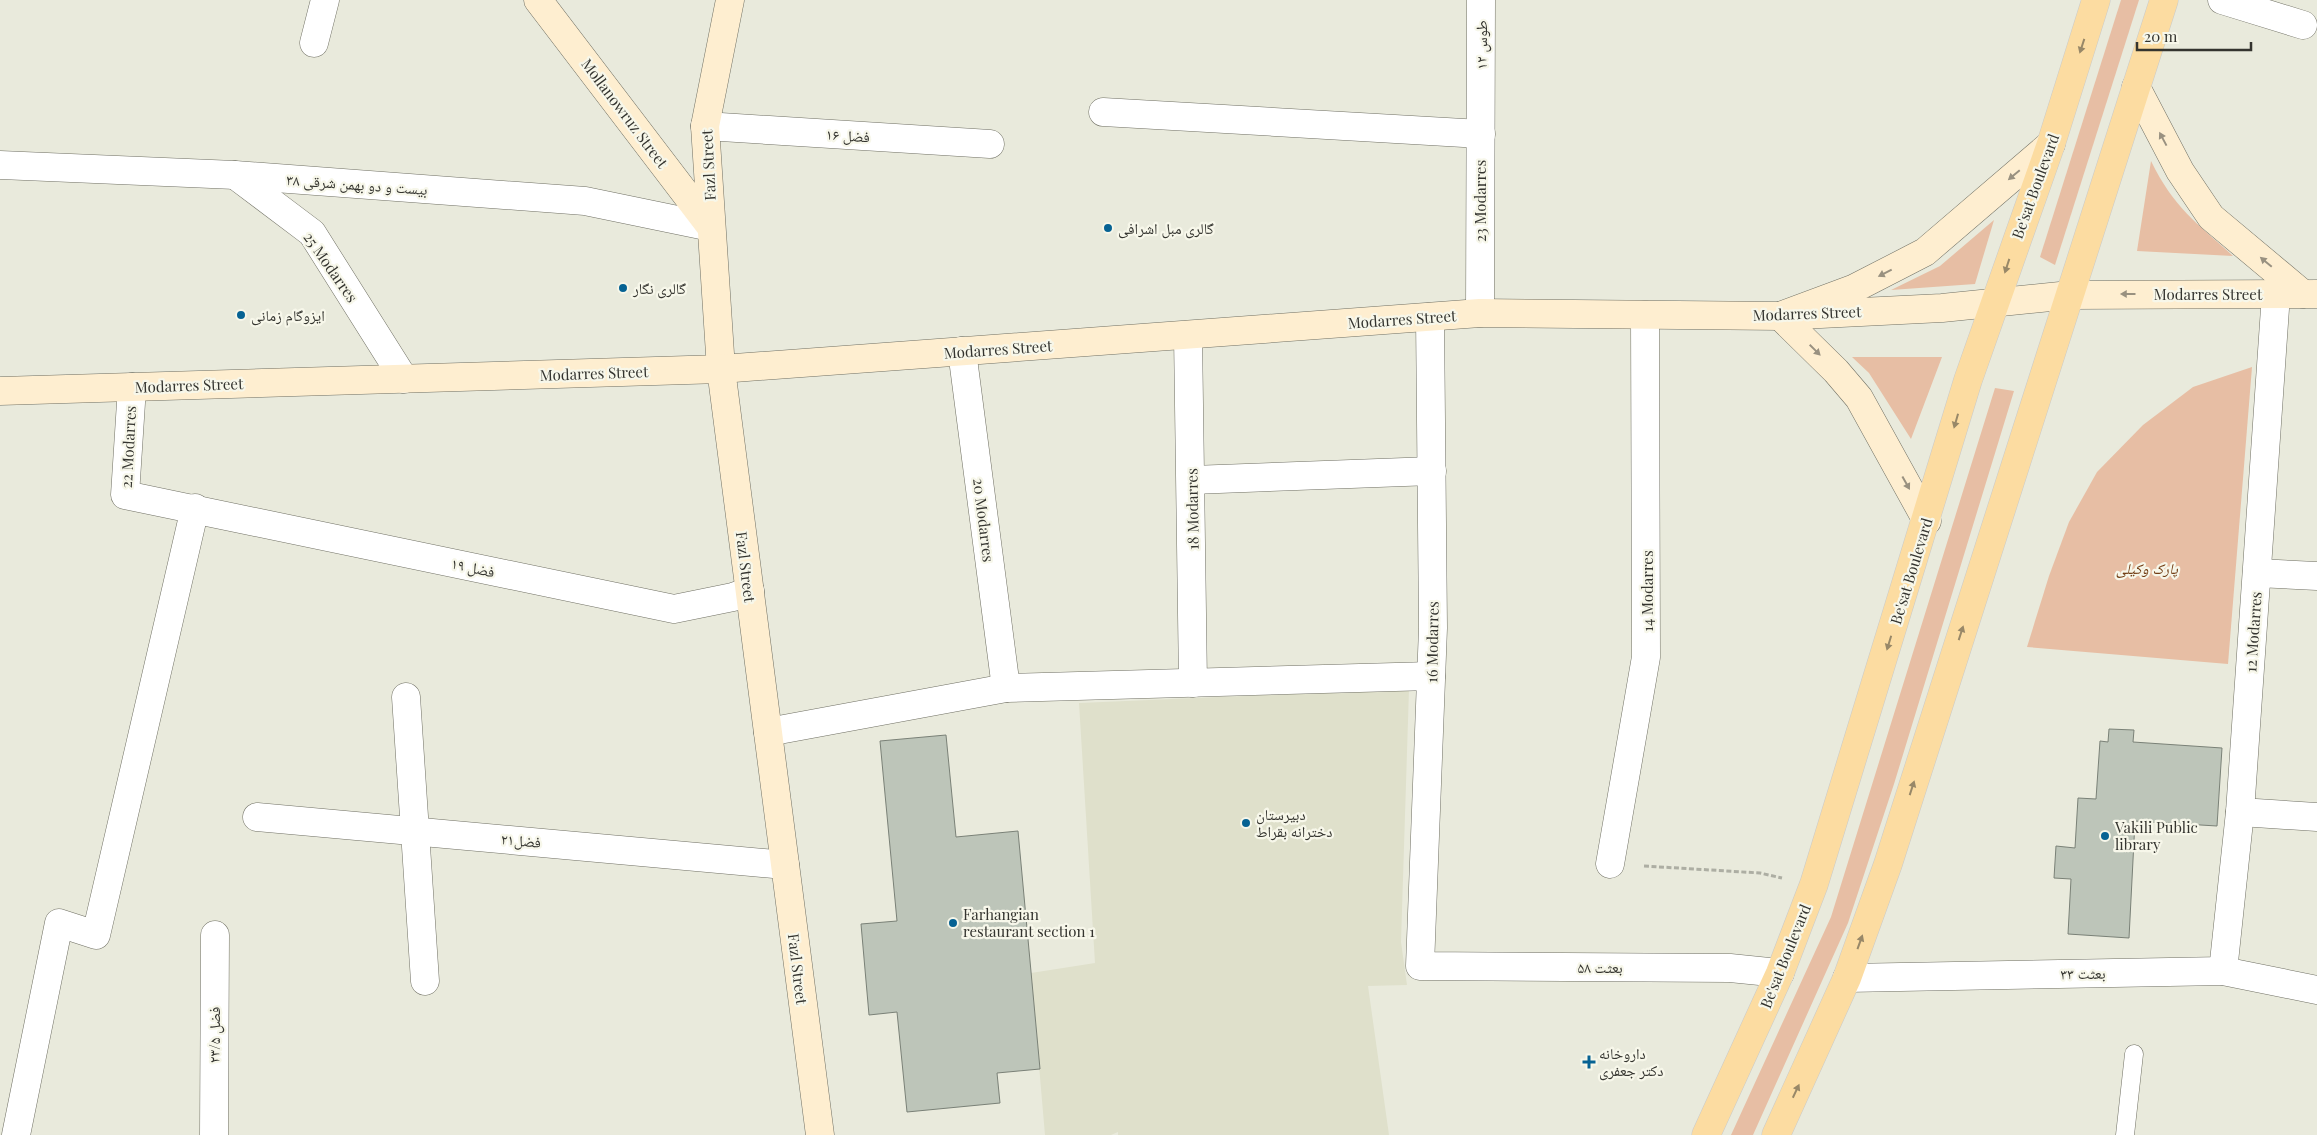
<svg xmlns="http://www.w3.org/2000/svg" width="2317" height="1135" font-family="'Playfair Display','Noto Naskh Arabic',serif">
	<rect width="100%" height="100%" fill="#e9eadc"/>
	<!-- built -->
	<path fill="#dfe0cb" d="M 1409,689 L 1401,942 L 1407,985 L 1368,986 L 1389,1135 L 1118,1135 L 1118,1132 L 1111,1135 L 1045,1135 L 1031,973 L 1095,963 L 1079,703 Z"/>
	<!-- green -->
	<g fill="#e7bea4">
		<path d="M 2121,0 L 2139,0 L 2055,265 L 2040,257 Z"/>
		<path d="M 2151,161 C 2174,208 2196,222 2233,256 L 2137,251 Z"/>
		<path d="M 1994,220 L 1975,284 L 1891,290 L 1940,266 Z"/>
		<path d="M 1852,357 L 1942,357 L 1911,439 L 1869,373 Z"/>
		<path d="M 2252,367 L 2228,664 L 2027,647 L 2049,576 L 2069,522 L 2097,472 L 2143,425 L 2193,387 Z"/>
		<path d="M 1995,388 L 2014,391 L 1894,784 L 1848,923 L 1753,1135 L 1731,1135 L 1831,917 Z"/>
	</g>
	<!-- building -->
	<g fill="#bdc5b9" stroke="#7a8177">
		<path d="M 2109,729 L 2134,730 L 2133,742 L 2222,748 L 2217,826 L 2135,821 L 2129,938 L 2068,934 L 2071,879 L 2054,878 L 2056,846 L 2075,848 L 2078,798 L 2096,799 L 2100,741 L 2108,742 Z"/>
		<path d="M 946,735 L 956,837 L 1018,831 L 1040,1069 L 997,1073 L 1000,1103 L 907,1112 L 897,1012 L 869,1015 L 861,924 L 897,921 L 880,741 Z"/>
	</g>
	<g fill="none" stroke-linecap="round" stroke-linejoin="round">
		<defs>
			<path id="lane" d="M 2125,1135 L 2134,1054"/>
			<g id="street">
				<path d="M 2222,0 L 2303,25"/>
				<path d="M 314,43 L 325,0"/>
				<path d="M 1103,112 L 1481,134"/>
				<path d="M 705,126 L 990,144"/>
				<path d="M 0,165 L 235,175 L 585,201 L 711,227"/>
				<path d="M 235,175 L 312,233 L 404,379"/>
				<path d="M 1480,313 L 1481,0"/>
				<path d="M 1430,317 L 1433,628 L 1420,966 L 1730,968 L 1780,973"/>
				<path d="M 1188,335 L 1193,683"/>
				<path d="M 962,351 L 1006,688"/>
				<path d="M 132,387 L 125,495 L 674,609 L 733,597 L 750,591"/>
				<path d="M 1192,480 L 1432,471"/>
				<path d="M 2257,573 L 2317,576"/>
				<path d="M 406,697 L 425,981"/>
				<path d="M 768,732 L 1006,688 L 1431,676"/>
				<path d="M 2240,812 L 2317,817"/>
				<path d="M 257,817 L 785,865"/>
				<path d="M 1610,864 L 1646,657 L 1645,315"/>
				<path d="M 2223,971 L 2240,812 L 2276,294"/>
				<path d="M 1847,978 L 2223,971 L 2317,990"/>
				<path d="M 16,1135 L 59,923 L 96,935 L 195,508"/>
				<path d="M 214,1135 L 215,935"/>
			</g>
			<g id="secondary">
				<path d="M 538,0 L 711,227"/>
				<path d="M 730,0 L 705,126 L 721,369 L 820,1135"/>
				<path d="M 2136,87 L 2180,171 L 2211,217 L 2303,294"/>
				<path d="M 0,391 L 721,369 L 1480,313 L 1780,316 L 1942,308 L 2070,295 L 2317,294"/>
				<path d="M 1927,521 L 1859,398 L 1836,371 L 1780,316 L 1855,288 L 1925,252 L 2051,144"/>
			</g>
			<g id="primary">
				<path d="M 1706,1135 L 1780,973 L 1814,884 L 1968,380 L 2051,144 L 2096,0"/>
				<path d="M 1776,1135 L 1847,978 L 1888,864 L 2164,0"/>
			</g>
		</defs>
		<!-- lane casing -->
		<use href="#lane" stroke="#707064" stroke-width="19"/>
		<!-- street casing -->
		<use href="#street" stroke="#707064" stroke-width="29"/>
		<!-- secondary casing -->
		<use href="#secondary" stroke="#707064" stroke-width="29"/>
		<!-- primary casing -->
		<use href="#primary" stroke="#cacac9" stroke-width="29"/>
		<!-- path -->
		<path stroke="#adaea3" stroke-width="3" stroke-dasharray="5 2.5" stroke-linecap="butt" d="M 1644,866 L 1760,873 L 1782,878"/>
		<!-- lane -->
		<use href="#lane" stroke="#fff" stroke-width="18"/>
		<!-- street -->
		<use href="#street" stroke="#fff" stroke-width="28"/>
		<!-- secondary -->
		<use href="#secondary" stroke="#feeed0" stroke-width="28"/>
		<!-- primary -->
		<use href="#primary" stroke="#fcdca1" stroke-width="28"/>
	</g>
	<!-- one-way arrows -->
	<defs><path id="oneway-solid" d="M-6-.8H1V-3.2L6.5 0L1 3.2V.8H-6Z" transform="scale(1.25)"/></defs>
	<g fill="#988868">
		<use href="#oneway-solid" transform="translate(2082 46) rotate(108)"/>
		<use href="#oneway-solid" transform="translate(2007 266) rotate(108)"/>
		<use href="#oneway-solid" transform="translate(1956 421) rotate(106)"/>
		<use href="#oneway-solid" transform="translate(1961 633) rotate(-72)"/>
		<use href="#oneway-solid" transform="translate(1889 643) rotate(107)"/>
		<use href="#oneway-solid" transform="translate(1912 788) rotate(-72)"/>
		<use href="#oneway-solid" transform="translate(1860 942) rotate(-70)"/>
		<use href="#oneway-solid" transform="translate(1796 1091) rotate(-65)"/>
	</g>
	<g fill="#999180">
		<use href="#oneway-solid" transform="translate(2163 139) rotate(-118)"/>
		<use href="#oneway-solid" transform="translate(2014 175) rotate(140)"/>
		<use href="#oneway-solid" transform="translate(2266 262) rotate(-140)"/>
		<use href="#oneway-solid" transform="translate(1885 273) rotate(153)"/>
		<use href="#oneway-solid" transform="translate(2128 294) rotate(180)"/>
		<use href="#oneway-solid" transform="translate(1815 350) rotate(45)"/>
		<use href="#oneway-solid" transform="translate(1906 483) rotate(61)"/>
	</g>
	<!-- markers -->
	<g fill="#066293" stroke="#f7f7ea" stroke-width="2">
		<circle cx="1108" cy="228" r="5"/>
		<circle cx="623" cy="288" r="5"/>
		<circle cx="241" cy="315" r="5"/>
		<circle cx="1246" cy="823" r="5"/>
		<circle cx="2105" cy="836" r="5"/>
		<circle cx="953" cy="923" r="5"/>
		<path d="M1586.5 1054.5h5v5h5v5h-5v5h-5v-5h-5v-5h5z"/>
	</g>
	<g text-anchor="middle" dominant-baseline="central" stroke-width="4.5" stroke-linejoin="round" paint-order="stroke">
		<!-- street labels -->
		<g font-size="15" fill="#34342f" stroke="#f7f7ea">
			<text transform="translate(1481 45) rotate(-90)">طوس ۱۲</text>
			<text transform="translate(625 113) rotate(53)">Mollanowruz Street</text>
			<text transform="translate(848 135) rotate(4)">فضل ۱۶</text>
			<text transform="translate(708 165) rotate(-93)">Fazl Street</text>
			<text transform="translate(357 184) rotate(4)">بیست و دو بهمن شرقی ۳۸</text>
			<text transform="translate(2035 186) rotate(-70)">Be'sat Boulevard</text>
			<text transform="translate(1480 201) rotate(-90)">23 Modarres</text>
			<text transform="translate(331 267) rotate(55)">25 Modarres</text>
			<text x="2208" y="294">Modarres Street</text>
			<text transform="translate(1807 313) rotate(-2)">Modarres Street</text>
			<text transform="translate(1402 319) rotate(-4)">Modarres Street</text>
			<text transform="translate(998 349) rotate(-4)">Modarres Street</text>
			<text transform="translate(594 373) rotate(-2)">Modarres Street</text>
			<text transform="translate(189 385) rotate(-2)">Modarres Street</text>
			<text transform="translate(128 447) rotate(-87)">22 Modarres</text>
			<text transform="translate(1192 509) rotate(-91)">18 Modarres</text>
			<text transform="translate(984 520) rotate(83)">20 Modarres</text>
			<text transform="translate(473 567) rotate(12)">فضل ۱۹</text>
			<text transform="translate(746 567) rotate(83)">Fazl Street</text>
			<text transform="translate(1911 571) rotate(-73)">Be'sat Boulevard</text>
			<text transform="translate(1647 591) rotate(-90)">14 Modarres</text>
			<text transform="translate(2253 632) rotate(-86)">12 Modarres</text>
			<text transform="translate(1432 642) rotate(-89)">16 Modarres</text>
			<text transform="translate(521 840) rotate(5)">فضل۲۱</text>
			<text transform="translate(1785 956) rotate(-68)">Be'sat Boulevard</text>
			<text x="1600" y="967">بعثت ۵۸</text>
			<text transform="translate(798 969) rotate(83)">Fazl Street</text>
			<text transform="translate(2083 973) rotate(-1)">بعثت ۳۳</text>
			<text transform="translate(214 1035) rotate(-90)">فضل ۲۳/۵</text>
		</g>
		<!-- poi labels -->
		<g font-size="15" fill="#34342f" stroke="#f7f7ea" text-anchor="start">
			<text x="1118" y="228">گالری مبل اشرافی</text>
			<text x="633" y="288">گالری نگار</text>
			<text x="251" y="315">ایزوگام زمانی</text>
			<text x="1256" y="814">دبیرستان<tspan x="1256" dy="17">دخترانه بقراط</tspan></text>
			<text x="2115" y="827">Vakili Public<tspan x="2115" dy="17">library</tspan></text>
			<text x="963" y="914">Farhangian<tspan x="963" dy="17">restaurant section 1</tspan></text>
			<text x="1599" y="1053">داروخانه<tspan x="1599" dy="17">دکتر جعفری</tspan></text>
		</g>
		<!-- park labels -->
		<g font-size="15" font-style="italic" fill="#713c12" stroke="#f7f7ea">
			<text x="2147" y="568">پارک وکیلی</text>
		</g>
	</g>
	<!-- scale -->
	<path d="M2137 42v8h114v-8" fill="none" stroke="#34342f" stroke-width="2.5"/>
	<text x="2144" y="42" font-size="15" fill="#34342f" stroke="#f7f7ea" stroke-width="4" paint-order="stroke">20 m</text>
</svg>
